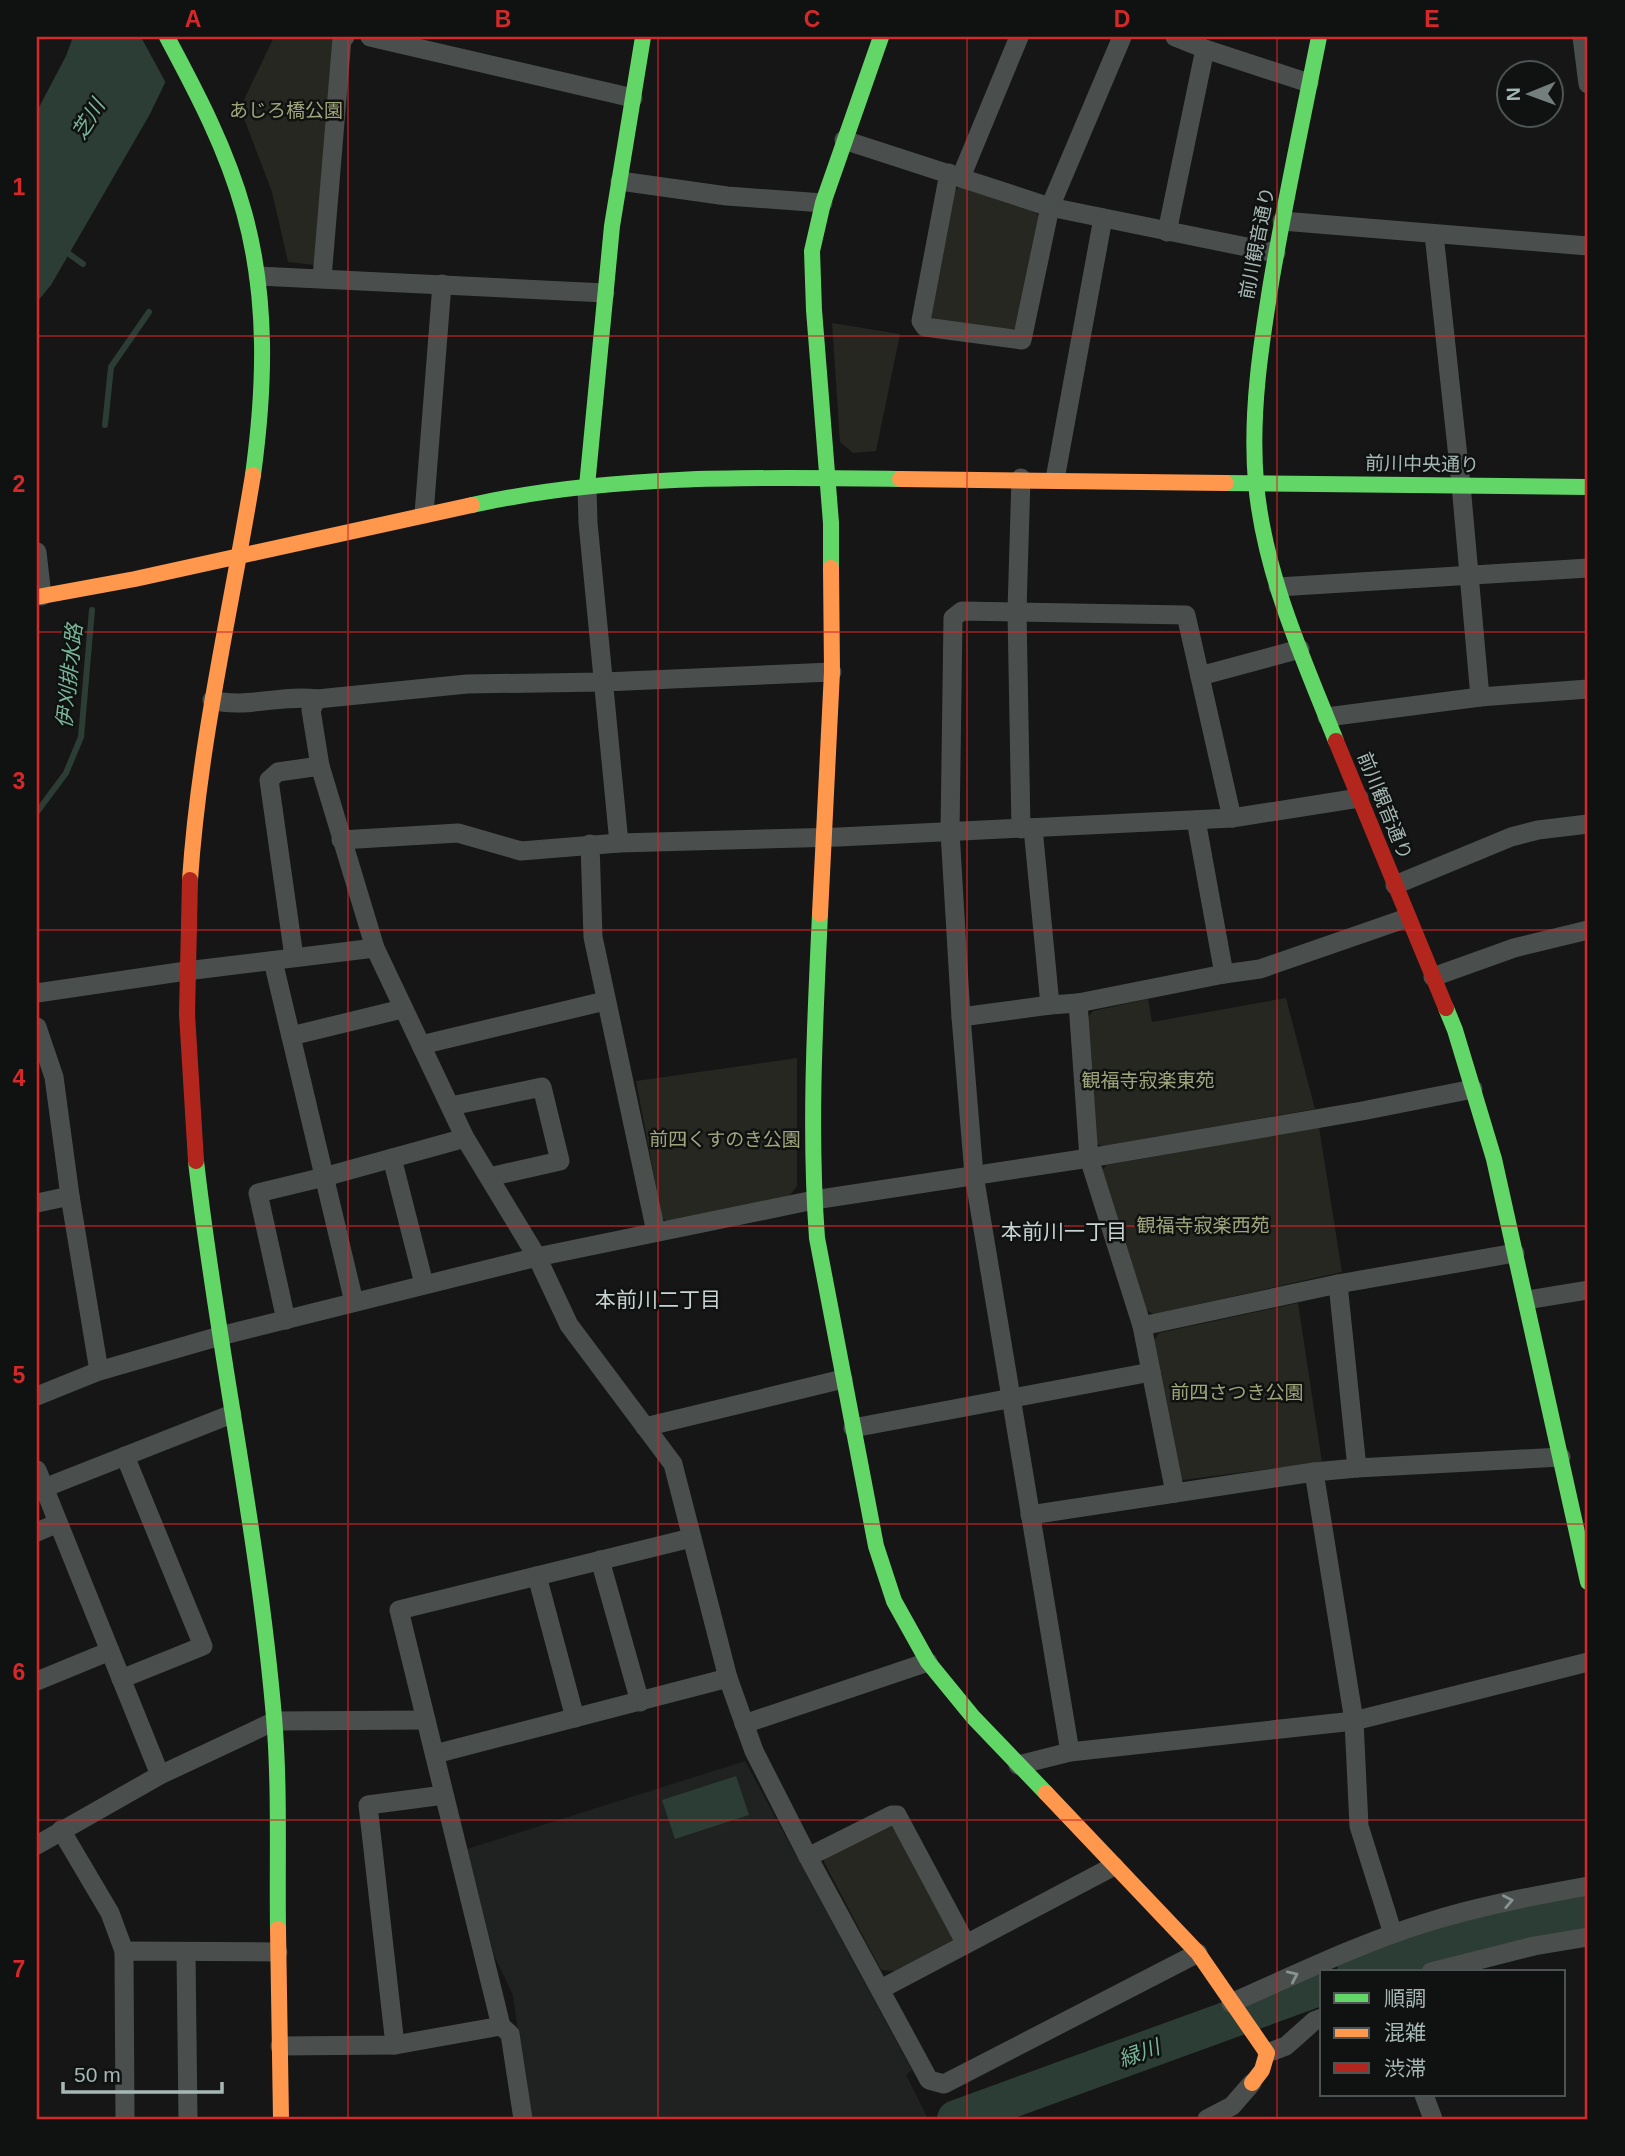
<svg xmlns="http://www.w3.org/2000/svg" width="1625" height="2156" font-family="Helvetica,'Noto Sans JP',sans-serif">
	<rect width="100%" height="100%" fill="#161616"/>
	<!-- built -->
	<path fill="#202222" d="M 745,1761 L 912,2070 L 906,2075 L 928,2119 L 531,2119 L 513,1995 L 494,1955 L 467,1849 Z"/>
	<!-- green -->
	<g fill="#262720">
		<path d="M 274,37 L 336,37 L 315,265 L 288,262 L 272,192 L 240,108 Z"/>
		<path d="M 959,187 L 1037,213 L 1042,221 L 1019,325 L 1009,332 L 933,324 L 926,315 L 952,193 Z"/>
		<path d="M 832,323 L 900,334 L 876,451 L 853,453 L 840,442 Z"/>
		<path d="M 1286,998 L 1315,1109 L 1103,1146 L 1094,1143 L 1086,1020 L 1093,1011 L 1148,999 L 1152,1022 Z"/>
		<path d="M 797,1058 L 797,1186 L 788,1198 L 669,1222 L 662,1218 L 636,1081 Z"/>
		<path d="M 1319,1127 L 1342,1272 L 1154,1314 L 1146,1310 L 1102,1170 L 1107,1165 Z"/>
		<path d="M 1298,1303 L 1322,1462 L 1183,1480 L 1177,1475 L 1153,1342 L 1159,1333 Z"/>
		<path d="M 896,1822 L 957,1938 L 895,1971 L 881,1970 L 824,1862 L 825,1855 Z"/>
	</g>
	<!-- water -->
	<g fill="#2b3d34">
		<path d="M 73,37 L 187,37 L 150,114 L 51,285 L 37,302 L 37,111 L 66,56 Z"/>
		<path d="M 736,1776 L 749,1815 L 675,1839 L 662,1800 Z"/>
	</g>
	<!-- pier -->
	<path fill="#161616" d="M 141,37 L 190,37 L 167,85 Z"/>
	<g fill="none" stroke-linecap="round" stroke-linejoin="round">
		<!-- stream -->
		<g stroke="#2b3d34" stroke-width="6">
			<path d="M 65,251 L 83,264"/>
			<path d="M 105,425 L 111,367 L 149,312"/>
			<path d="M 37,812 L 66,773 L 81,737 L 92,610"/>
		</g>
		<!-- river -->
		<g stroke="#2b3d34" stroke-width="38">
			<path d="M 1356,1972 L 1393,1958 L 1490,1928 L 1588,1911"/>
			<path d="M 956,2119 L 1322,1986"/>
		</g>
		<!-- street -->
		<g stroke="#4a4f4e" stroke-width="19">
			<path d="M 370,37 L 633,98"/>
			<path d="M 1175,37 L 1205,49 L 1309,83"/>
			<path d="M 1582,37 L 1588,84"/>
			<path d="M 844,140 L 1050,207 L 1276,253"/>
			<path d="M 949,173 L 921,321 L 925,327 L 1022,340 L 1050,207 L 1122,37"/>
			<path d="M 961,177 L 1019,37"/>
			<path d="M 620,181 L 727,196 L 823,203"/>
			<path d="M 1282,221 L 1588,246"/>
			<path d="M 1167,232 L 1205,49"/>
			<path d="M 1434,234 L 1461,485 L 1480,697"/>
			<path d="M 258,276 L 605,293"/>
			<path d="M 322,278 L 342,38 L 345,37"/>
			<path d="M 1021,478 L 1017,611 L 1021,829"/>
			<path d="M 1055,479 L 1103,218"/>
			<path d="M 587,486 L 588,523 L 619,843"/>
			<path d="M 424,514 L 442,284"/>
			<path d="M 37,552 L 42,596"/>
			<path d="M 1278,587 L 1588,568"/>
			<path d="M 832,672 L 604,682 L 467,684 L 317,699 L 311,710 L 320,766 L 375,948 L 465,1138 L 537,1257 L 569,1325 L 673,1464 L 728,1678 L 754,1751 L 808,1857 L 929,2080 L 944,2084 L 1198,1953"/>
			<path d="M 1200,676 L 1300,649"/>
			<path d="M 212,700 C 246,709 283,694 317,699"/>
			<path d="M 1327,717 L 1480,697 L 1588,689"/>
			<path d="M 1196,820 L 1224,974"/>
			<path d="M 1033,828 L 1050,1005"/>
			<path d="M 341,840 L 458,833 L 521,851 L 619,843 L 839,837 L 1232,818 L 1359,798"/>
			<path d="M 590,844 L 593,937 L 656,1232"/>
			<path d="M 1395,885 L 1511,837 L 1538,830 L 1588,824"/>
			<path d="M 294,957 L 269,780 L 278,772 L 320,766"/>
			<path d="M 273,961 L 354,1302"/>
			<path d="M 1433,977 L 1514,948 L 1588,930"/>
			<path d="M 37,993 L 186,971 L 375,948"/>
			<path d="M 961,1017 L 1050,1005 L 1078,1003 L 1224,974 L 1260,969 L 1407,918"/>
			<path d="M 37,1027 L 54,1077 L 70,1196 L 99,1371"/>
			<path d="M 291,1036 L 402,1009"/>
			<path d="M 421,1045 L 605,1001"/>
			<path d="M 451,1106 L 542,1087 L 560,1161 L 489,1177"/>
			<path d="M 392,1158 L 424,1284"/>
			<path d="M 37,1203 L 70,1196"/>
			<path d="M 1338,1284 L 1357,1468"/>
			<path d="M 1527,1300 L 1588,1290"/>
			<path d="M 286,1320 L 258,1193 L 324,1177 L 465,1138"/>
			<path d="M 1142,1326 L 1338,1284 L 1515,1253"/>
			<path d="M 37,1396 L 99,1371 L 220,1336 L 537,1257 L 814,1200 L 1089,1158 L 1362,1111 L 1473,1089"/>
			<path d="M 645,1427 L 843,1379"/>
			<path d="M 853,1428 L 1151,1372"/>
			<path d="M 37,1470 L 160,1775"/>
			<path d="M 44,1488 L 232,1414"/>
			<path d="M 1175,1493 L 1314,1472"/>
			<path d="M 1030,1515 L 1175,1493 L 1142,1326 L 1089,1158 L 1078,1003"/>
			<path d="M 37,1532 L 58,1523"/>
			<path d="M 600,1560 L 640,1702"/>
			<path d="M 537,1576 L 575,1718"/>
			<path d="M 121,1679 L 203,1646 L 125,1456"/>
			<path d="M 37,1681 L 110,1651"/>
			<path d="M 744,1724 L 928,1662"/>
			<path d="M 1070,1752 L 974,1175 L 961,1017 L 950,832 L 953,618 L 962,611 L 1186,615 L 1232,818"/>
			<path d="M 435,1754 L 728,1678"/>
			<path d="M 1018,1765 L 1070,1752 L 1354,1721 L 1588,1662"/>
			<path d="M 61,1830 L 110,1913 L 124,1951"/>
			<path d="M 37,1845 L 160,1775 L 275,1721 L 426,1720"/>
			<path d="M 808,1857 L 892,1815 L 897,1815 L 966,1944"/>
			<path d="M 1393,1934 L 1359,1826 L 1354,1721 L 1314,1472 L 1357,1468 L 1561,1457"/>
			<path d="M 186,1953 L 188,2119"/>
			<path d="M 1431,1972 L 1534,1946 L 1588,1937"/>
			<path d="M 881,1989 L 1114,1866"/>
			<path d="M 1231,2003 C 1295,1975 1358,1944 1425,1923 C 1479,1906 1533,1896 1588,1886"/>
			<path d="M 501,2026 L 510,2034 L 523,2119"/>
			<path d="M 395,2045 L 368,1805 L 444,1795"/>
			<path d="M 280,2046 L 395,2045 L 501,2026 L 399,1610 L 691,1538"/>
			<path d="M 1267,2053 L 1286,2046 L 1314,2021 L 1322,2018"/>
			<path d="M 1424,2095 L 1433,2119"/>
			<path d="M 125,2119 L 124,1951 L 278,1952"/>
			<path d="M 1207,2119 L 1232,2106 L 1252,2083"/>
		</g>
		<!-- fast -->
		<g stroke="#63d668" stroke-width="16">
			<path d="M 167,37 C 197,93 227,150 244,212 C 268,298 265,387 253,475"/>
			<path d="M 1319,37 C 1303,117 1286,197 1272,277 C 1261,344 1250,414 1256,483 C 1264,573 1303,658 1336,741"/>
			<path d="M 1226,483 L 1588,487"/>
			<path d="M 587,486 L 612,226 L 643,37"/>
			<path d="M 472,505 C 612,474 757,477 900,479"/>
			<path d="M 831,568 L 831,523 L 814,310 L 812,251 L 823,203 L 881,37"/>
			<path d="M 820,914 C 815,1022 809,1130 817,1238 L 876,1546 L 894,1601 L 928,1662 L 973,1717 L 1046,1793"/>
			<path d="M 1446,1008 L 1455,1030 L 1494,1159 L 1588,1582"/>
			<path d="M 196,1161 C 217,1347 258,1530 274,1717 C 280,1787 277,1859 278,1929"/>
		</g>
		<!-- slow -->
		<g stroke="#ff974d" stroke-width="16">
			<path d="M 900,479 L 1226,483"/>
			<path d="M 37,597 L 135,579 L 472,505"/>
			<path d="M 190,880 C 199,743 231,610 253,475"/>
			<path d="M 820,914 L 832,672 L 831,568"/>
			<path d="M 1046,1793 L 1198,1953 L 1267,2053 L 1262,2070 L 1252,2083"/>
			<path d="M 278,1929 L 281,2119"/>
		</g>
		<!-- jam -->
		<g stroke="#b3261e" stroke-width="16">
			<path d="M 1336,741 L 1446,1008"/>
			<path d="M 190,880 L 187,1014 L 196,1161"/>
		</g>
	</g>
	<!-- one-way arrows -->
	<defs><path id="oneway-chevron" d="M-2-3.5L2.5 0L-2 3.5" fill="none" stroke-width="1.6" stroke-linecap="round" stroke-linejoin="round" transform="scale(1.75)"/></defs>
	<g stroke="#869390">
		<use href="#oneway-chevron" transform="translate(1508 1901) rotate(-11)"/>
		<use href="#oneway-chevron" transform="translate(1293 1976) rotate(-24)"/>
	</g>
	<!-- grid -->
	<path fill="none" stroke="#d62828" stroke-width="2" stroke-opacity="0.55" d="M 348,37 L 348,2119M 658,37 L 658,2119M 967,37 L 967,2119M 1277,37 L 1277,2119M 37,336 L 1588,336M 37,632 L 1588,632M 37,930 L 1588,930M 37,1226 L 1588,1226M 37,1524 L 1588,1524M 37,1820 L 1588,1820"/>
	<g text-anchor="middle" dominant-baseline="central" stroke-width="5" stroke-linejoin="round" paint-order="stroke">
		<!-- park labels -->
		<g font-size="19" fill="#a0a57b" stroke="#101212">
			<text x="286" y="110">あじろ橋公園</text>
			<text x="1148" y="1080">観福寺寂楽東苑</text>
			<text x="725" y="1139">前四くすのき公園</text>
			<text x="1203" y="1225">観福寺寂楽西苑</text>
			<text x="1237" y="1392">前四さつき公園</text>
		</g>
		<!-- street labels -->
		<g font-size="19" fill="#a6b8b4" stroke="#101212">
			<text transform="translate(1257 243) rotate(-79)">前川観音通り</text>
			<text transform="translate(1422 464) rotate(1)">前川中央通り</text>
			<text transform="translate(1385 806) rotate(68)">前川観音通り</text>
		</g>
		<!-- water labels -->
		<g font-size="21" font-style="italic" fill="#79b699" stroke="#101212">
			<text transform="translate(88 119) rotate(-58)">芝川</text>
			<text transform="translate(69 676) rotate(-84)">伊刈排水路</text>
			<text transform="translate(1139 2053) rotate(-20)">緑川</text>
		</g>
		<!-- neighbourhood labels -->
		<g font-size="21" fill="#c7d4d1" stroke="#101212">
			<text x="1064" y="1231">本前川一丁目</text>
			<text x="658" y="1299">本前川二丁目</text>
		</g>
	</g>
	<!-- border -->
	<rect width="1625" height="2156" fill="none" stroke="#101212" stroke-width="77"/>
	<!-- legend -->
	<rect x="1320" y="1970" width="245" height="126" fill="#101212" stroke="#4c5453" stroke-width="2"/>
	<rect x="1334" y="1993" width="35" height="10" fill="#63d668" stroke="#4c5453" stroke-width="2"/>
	<text x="1384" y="2006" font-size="21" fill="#a6b8b4">順調</text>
	<rect x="1334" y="2028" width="35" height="10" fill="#ff974d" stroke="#4c5453" stroke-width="2"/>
	<text x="1384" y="2040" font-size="21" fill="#a6b8b4">混雑</text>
	<rect x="1334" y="2063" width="35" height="10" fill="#b3261e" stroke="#4c5453" stroke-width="2"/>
	<text x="1384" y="2076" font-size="21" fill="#a6b8b4">渋滞</text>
	<!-- north arrow -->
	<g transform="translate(1530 94) rotate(269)"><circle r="33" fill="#101212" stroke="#4c5453" stroke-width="2"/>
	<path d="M0-5L12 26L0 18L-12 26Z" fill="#747f7d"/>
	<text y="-10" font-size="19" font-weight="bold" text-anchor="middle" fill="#a6b8b4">N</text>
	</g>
	<!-- scale -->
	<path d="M63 2082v10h159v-10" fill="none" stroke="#a6b8b4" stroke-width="3.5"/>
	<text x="74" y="2082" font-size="21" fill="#a6b8b4" stroke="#101212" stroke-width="5" paint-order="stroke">50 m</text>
	<rect x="38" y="38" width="1548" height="2080" fill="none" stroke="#d62828" stroke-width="2.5"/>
	<g font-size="23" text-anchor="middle" font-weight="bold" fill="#d62828">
		<text x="193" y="27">A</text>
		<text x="503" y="27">B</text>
		<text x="812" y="27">C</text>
		<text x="1122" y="27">D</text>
		<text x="1432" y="27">E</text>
		<text x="19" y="195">1</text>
		<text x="19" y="492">2</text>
		<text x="19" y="789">3</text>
		<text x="19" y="1086">4</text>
		<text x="19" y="1383">5</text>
		<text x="19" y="1680">6</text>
		<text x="19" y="1977">7</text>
	</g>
</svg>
